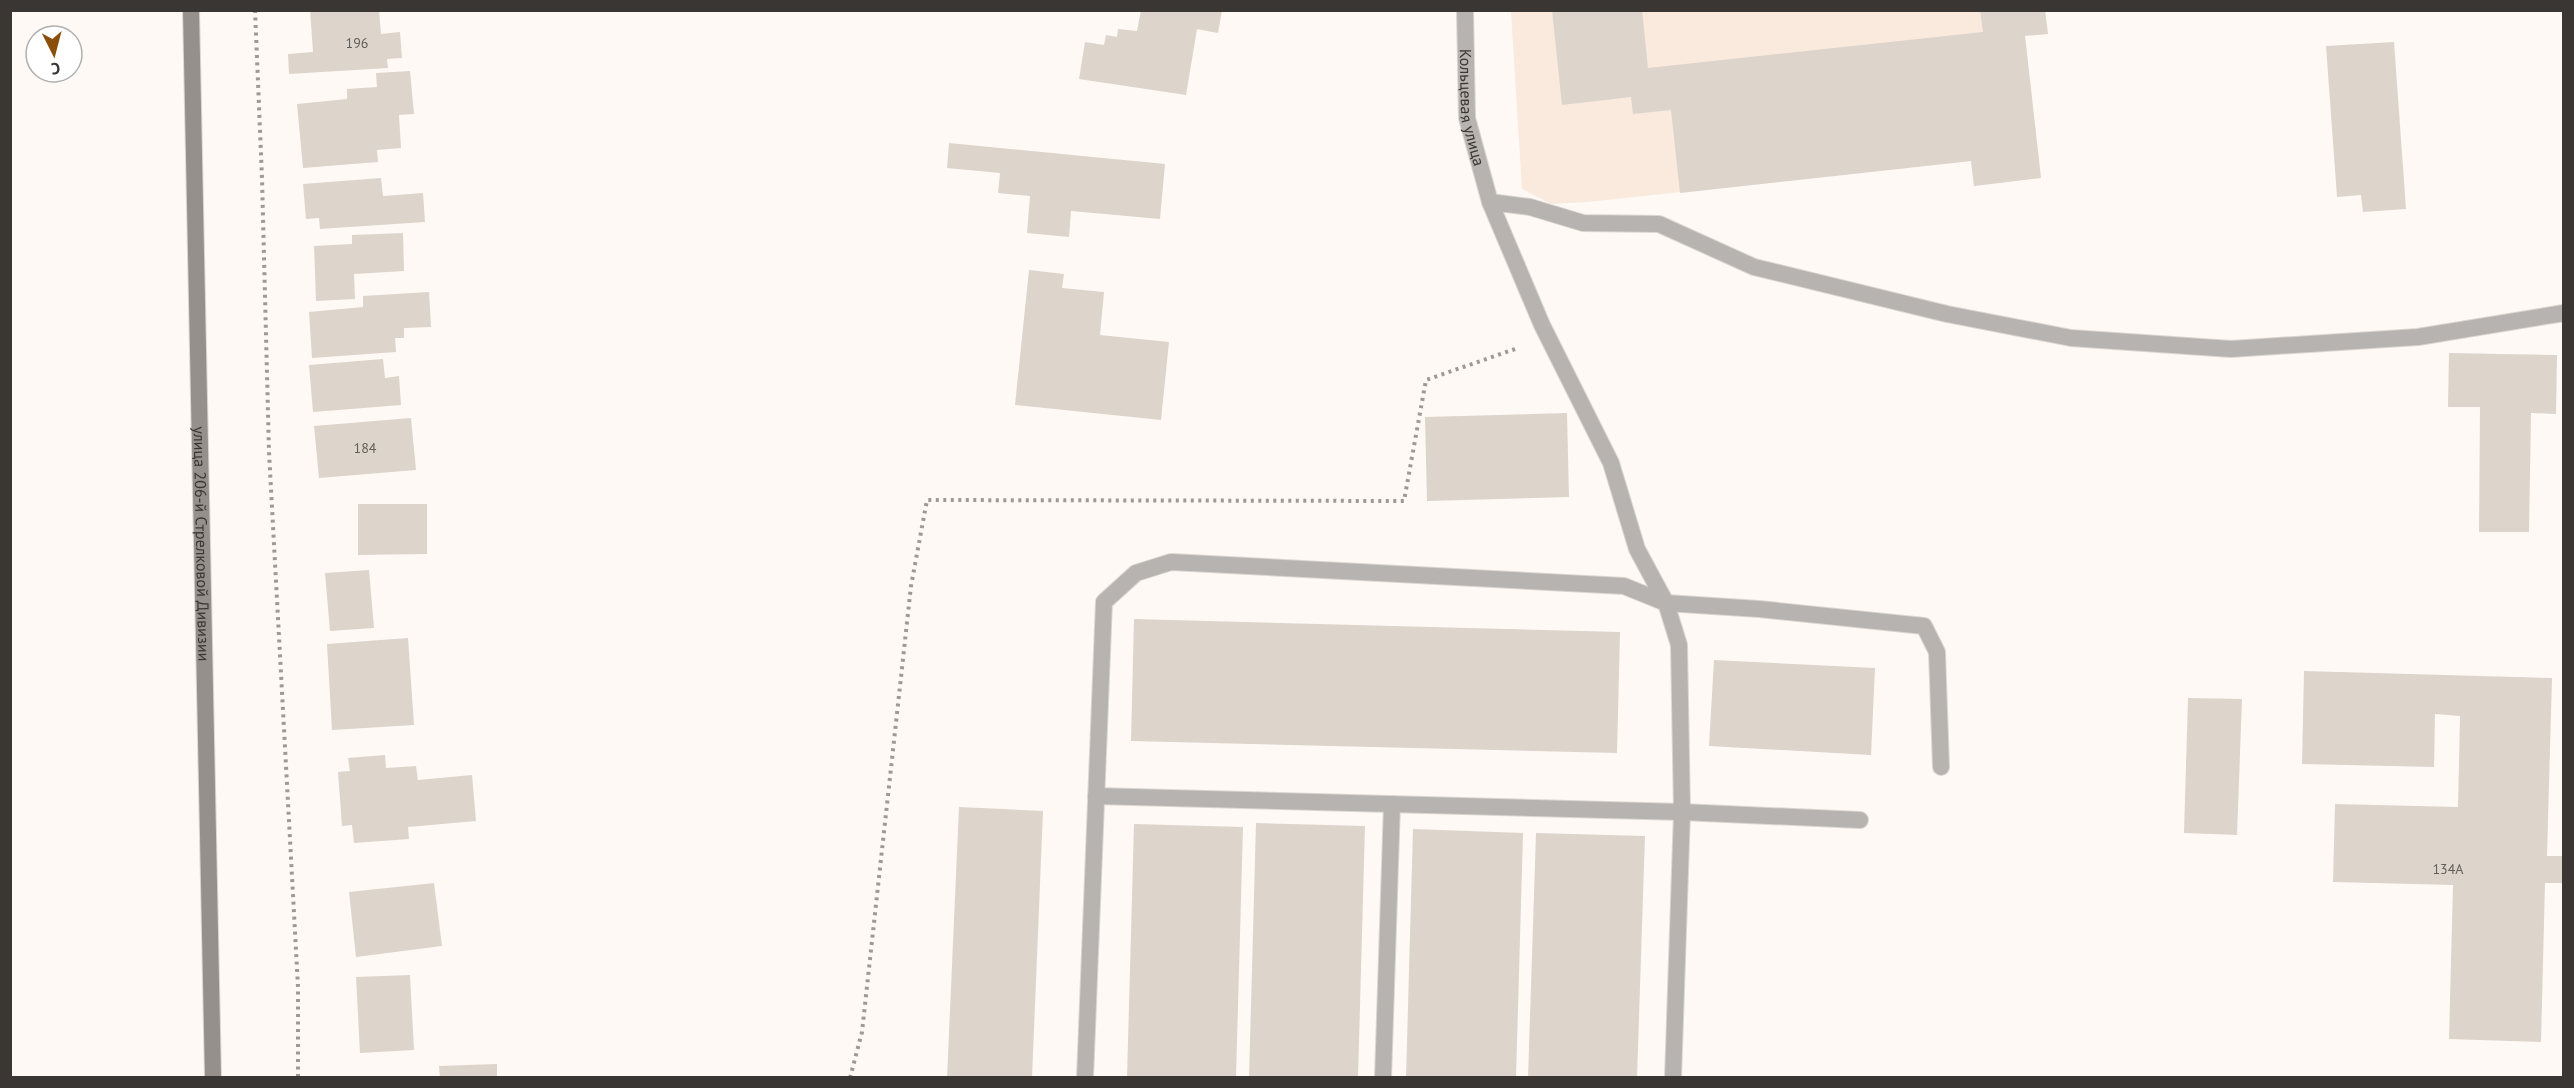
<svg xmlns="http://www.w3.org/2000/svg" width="2574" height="1088" font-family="'PT Sans',sans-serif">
	<rect width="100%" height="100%" fill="#fef9f4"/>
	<!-- built -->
	<path fill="#f9eadd" d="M 1511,11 L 2045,11 L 2025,36 L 2041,178 L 1974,186 L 1971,161 L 1587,202 L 1551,204 L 1522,189 Z"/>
	<!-- building -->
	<g fill="#ddd4cc">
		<path d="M 310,10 L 379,10 L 381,34 L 400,32 L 402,58 L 387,59 L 388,68 L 289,74 L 288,54 L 313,52 Z"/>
		<path d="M 1141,10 L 1222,10 L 1218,33 L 1197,29 L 1186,95 L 1079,79 L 1085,42 L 1104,45 L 1106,35 L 1117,37 L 1118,29 L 1137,31 Z"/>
		<path d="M 1552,10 L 1642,10 L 1648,68 L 1983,32 L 1980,10 L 2045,10 L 2048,34 L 2025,36 L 2041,178 L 1974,186 L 1971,161 L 1680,193 L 1671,110 L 1633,114 L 1631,97 L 1562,105 Z"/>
		<path d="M 2394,42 L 2406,209 L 2363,212 L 2361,195 L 2337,197 L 2326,46 Z"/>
		<path d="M 410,71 L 414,114 L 399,115 L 401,148 L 377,150 L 378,162 L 303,168 L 297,104 L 347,99 L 347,89 L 377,87 L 376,73 Z"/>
		<path d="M 949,143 L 1165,164 L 1160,219 L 1071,211 L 1069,237 L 1027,233 L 1030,196 L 998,193 L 1000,173 L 947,168 Z"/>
		<path d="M 381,178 L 383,196 L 423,193 L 425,222 L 320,229 L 319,218 L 306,219 L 303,184 Z"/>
		<path d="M 403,233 L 404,271 L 354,274 L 355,299 L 316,301 L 314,246 L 352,244 L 352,235 Z"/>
		<path d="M 1029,270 L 1064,274 L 1062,288 L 1104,292 L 1100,335 L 1169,342 L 1161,420 L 1015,405 Z"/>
		<path d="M 429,292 L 431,327 L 404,328 L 404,338 L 395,338 L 396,352 L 312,358 L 309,312 L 363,307 L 363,296 Z"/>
		<path d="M 2449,353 L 2557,355 L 2556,414 L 2531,413 L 2529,532 L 2479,532 L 2480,407 L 2448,407 Z"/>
		<path d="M 383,359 L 385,378 L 399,376 L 401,405 L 313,412 L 309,365 Z"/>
		<path d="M 1567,413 L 1569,497 L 1427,501 L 1425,417 Z"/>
		<path d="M 411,418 L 416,470 L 319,478 L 314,426 Z"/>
		<path d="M 358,504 L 427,504 L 427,554 L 358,555 Z"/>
		<path d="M 369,570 L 374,628 L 330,631 L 325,573 Z"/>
		<path d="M 1134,619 L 1620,632 L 1617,753 L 1131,741 Z"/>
		<path d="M 408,638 L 414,725 L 332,730 L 327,644 Z"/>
		<path d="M 1714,660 L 1875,668 L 1871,755 L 1709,746 Z"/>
		<path d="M 2304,671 L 2552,678 L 2547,856 L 2564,856 L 2564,883 L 2545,883 L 2541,1042 L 2449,1039 L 2453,885 L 2333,882 L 2335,804 L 2458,807 L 2460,716 L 2435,714 L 2434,767 L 2302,764 Z"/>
		<path d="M 2188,698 L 2242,699 L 2237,835 L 2184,833 Z"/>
		<path d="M 385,755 L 386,768 L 416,766 L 418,780 L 472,775 L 476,821 L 408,827 L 409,839 L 354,843 L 352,825 L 342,826 L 338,772 L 350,771 L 348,758 Z"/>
		<path d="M 959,807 L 1043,811 L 1032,1078 L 947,1078 Z"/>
		<path d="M 1256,823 L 1365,826 L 1358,1078 L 1249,1078 Z"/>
		<path d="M 1134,824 L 1243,827 L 1236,1078 L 1127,1078 Z"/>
		<path d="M 1413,829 L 1523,833 L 1516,1078 L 1406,1078 Z"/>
		<path d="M 1536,833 L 1645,836 L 1637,1078 L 1528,1078 Z"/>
		<path d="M 434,883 L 442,946 L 356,957 L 349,892 Z"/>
		<path d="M 410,975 L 414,1050 L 360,1053 L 356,977 Z"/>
		<path d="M 497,1064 L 497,1078 L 440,1078 L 439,1066 Z"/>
	</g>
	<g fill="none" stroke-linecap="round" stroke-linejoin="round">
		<defs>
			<g id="service">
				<path d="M 1096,796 L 1682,812 L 1860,820"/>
				<path d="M 1085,1078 L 1104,602 L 1136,573 L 1171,562 L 1624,586 L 1666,603 L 1759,609 L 1924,626 L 1937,652 L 1941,767"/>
				<path d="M 1383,1078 L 1392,804"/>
				<path d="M 1673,1078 L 1682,812 L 1679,645 L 1666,603 L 1637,549 L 1611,463 L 1542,325 L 1490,202 L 1530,207 L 1583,223 L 1659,224 L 1754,267 L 1947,314 L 2071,338 L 2231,349 L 2418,337 L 2564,313"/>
			</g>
			<g id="minor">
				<path id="s1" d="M 1465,10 L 1467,118 L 1490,202"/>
			</g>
			<g id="secondary">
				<path id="s2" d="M 191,10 L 213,1078"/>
			</g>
		</defs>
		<!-- service casing -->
		<use href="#service" stroke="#dbd6d1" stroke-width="18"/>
		<!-- minor casing -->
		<use href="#minor" stroke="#dbd6d1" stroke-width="18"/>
		<!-- secondary casing -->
		<use href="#secondary" stroke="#dbd6d1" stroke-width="18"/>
		<!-- path -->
		<g stroke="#9d9995" stroke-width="4" stroke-dasharray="3 4.5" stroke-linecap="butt">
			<path d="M 255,10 L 262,178 L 269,452 L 298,987 L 298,1078"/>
			<path d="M 850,1078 L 862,1032 L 911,586 L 927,500 L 1404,501 L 1426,380 L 1518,348"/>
		</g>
		<!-- service -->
		<use href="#service" stroke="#b7b3b0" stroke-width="16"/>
		<!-- minor -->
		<use href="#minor" stroke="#b7b3b0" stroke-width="16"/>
		<!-- secondary -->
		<use href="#secondary" stroke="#96908c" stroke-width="16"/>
	</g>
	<g text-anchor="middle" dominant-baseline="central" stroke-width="6" stroke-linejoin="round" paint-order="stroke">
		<!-- number labels -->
		<g font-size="14" fill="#625e59">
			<text x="357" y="43">196</text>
			<text x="365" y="448">184</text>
			<text x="2448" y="869">134А</text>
		</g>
		<!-- street labels -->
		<g font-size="16" fill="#393633" stroke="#fff">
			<text stroke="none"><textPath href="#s1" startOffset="98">Кольцевая улица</textPath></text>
			<text stroke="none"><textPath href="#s2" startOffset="534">улица 206-й Стрелковой Дивизии</textPath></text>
		</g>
	</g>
	<!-- border -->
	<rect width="2574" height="1088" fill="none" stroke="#393633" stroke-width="24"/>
	<!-- north arrow -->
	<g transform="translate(54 54) rotate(174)"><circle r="28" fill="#ffffff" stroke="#b0afad" stroke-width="1.5"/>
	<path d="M0-4.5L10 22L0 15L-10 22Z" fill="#8a4f0b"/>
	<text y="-9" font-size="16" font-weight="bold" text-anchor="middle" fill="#393633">С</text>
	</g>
</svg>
